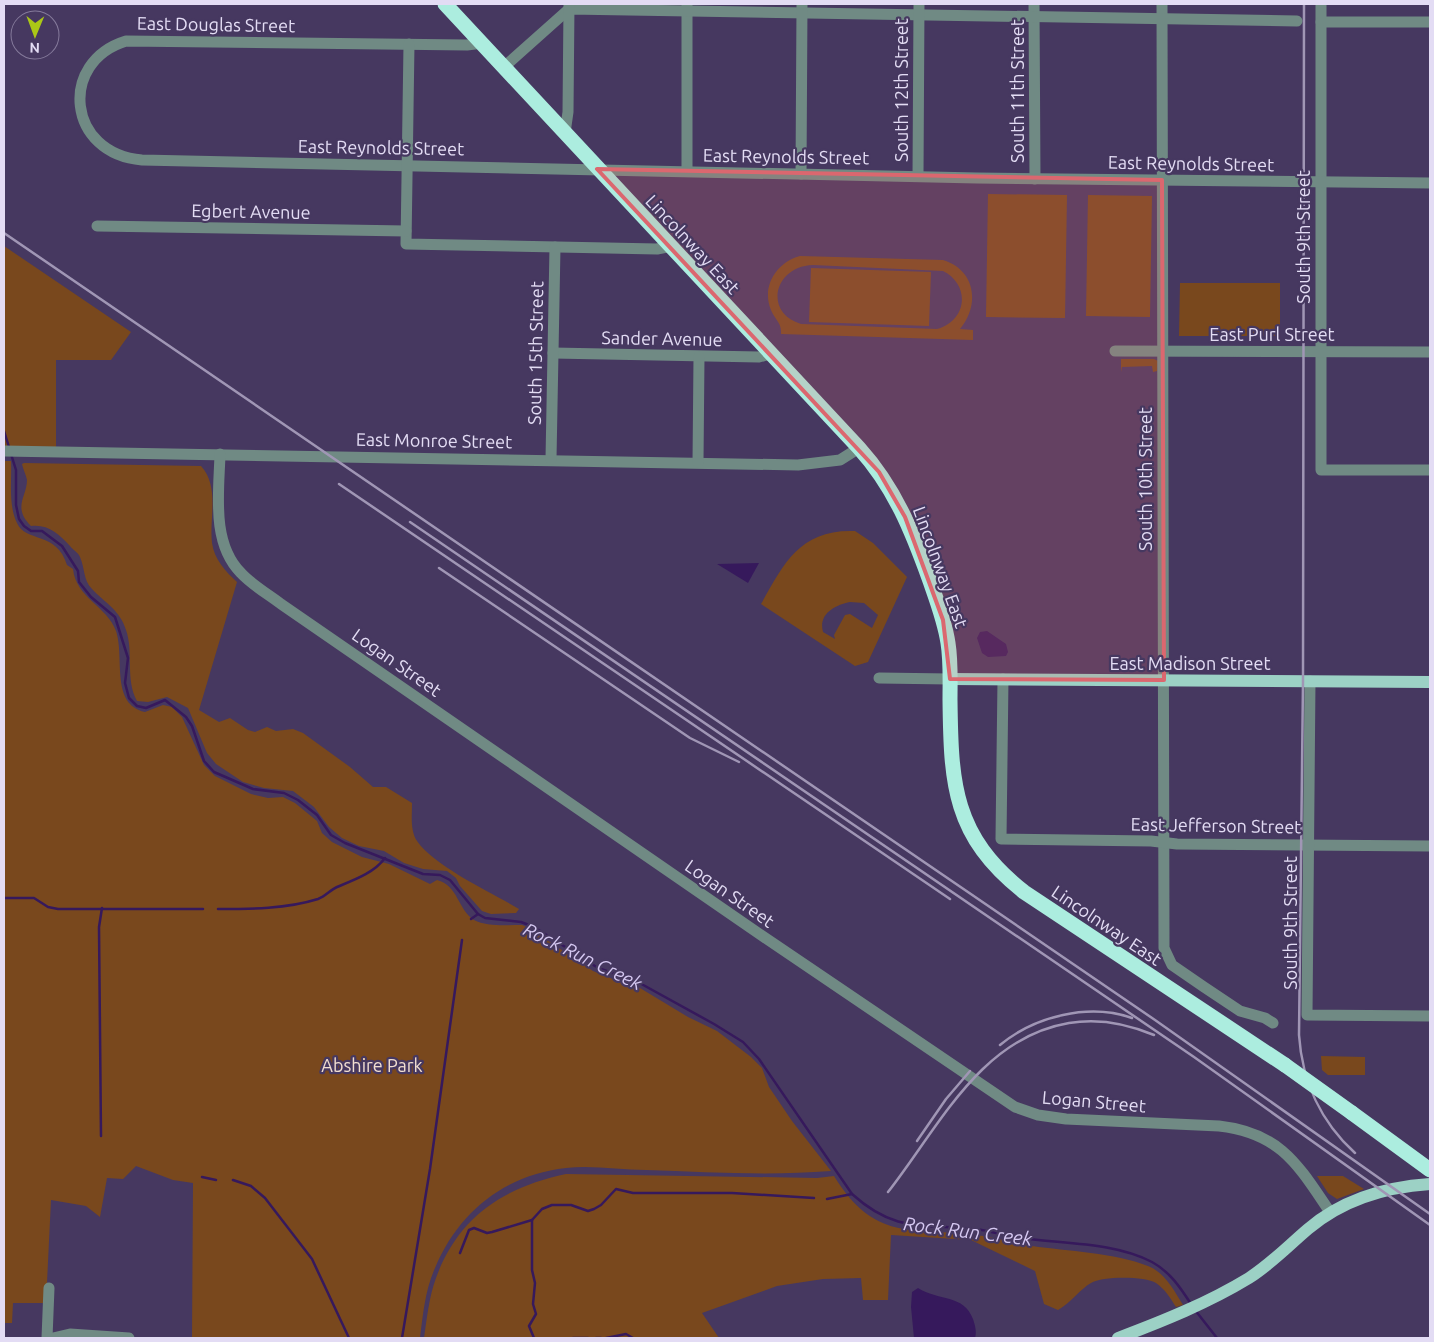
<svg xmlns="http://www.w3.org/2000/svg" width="1434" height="1342" font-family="Ubuntu,sans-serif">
	<rect width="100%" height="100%" fill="#463860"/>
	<!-- green -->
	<g fill="#79481d" fill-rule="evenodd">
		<path d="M 988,194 L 1067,195 L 1065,318 L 986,317 Z"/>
		<path d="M 1088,195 L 1152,196 L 1150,317 L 1086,316 Z"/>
		<path d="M 4,246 L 131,332 L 111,360 L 56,360 L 56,447 L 4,446 Z"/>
		<path d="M 800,256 L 943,260 C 976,270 980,305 960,329 L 973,330 L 973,340 L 781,334 C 782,323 775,320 771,310 C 761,286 777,262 800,256 ZM 813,265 L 943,271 C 971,285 967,321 937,329 L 801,324 C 763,313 774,266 813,265 Z"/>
		<path d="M 811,268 L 931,272 L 929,326 L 809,322 Z"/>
		<path d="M 1180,283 L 1280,283 L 1280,336 L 1179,336 Z"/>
		<path d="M 1121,359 L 1154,359 L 1158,361 L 1157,371 L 1153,372 L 1152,366 L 1122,367 L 1121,372 Z"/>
		<path d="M 4,461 L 11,461 C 12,480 8,505 17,523 C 26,543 57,531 67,565 L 73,569 C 76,598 107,606 116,631 C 125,658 110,704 145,712 L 163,705 L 172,707 L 182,717 L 204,765 L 215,776 L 251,794 L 268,798 L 283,797 L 295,803 L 317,821 L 322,833 L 332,842 L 362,857 L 389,864 L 430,884 L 437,880 C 458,885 458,910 474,920 C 487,927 507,925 522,925 L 529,928 L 593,971 L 620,982 L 635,985 L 688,1017 L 717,1031 L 751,1057 L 762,1068 L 769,1087 L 792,1121 L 831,1171 C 769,1176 707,1172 646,1170 C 620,1170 592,1165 566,1168 C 505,1175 459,1211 435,1268 C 425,1290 423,1315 420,1338 L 192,1338 L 193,1183 L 173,1180 L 136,1166 L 123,1179 L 107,1178 L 100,1217 L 86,1206 L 51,1200 L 46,1303 L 13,1303 L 12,1323 L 4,1323 Z"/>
		<path d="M 24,463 L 201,466 C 220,487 209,518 212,543 C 214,559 226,572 237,582 L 199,710 L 219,722 L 230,718 L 248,730 L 255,732 L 267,727 L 276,731 L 293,729 L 303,733 L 350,767 L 373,787 L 386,787 L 412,803 C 412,816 410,830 417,841 C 435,867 491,892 519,909 L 516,913 L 491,914 L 482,911 L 460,886 L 456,878 L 447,871 L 423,869 L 404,863 L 384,851 L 359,846 L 342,838 L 329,827 L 314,807 L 293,791 L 264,788 L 243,782 L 216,764 L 207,753 L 188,708 L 167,697 L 148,702 L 137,701 C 125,679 134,653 126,630 C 120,610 105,603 92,589 C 83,580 85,568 80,557 C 78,552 73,550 70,546 C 59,534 48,524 31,526 C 12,507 27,497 27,480 C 26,475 23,469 22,464 Z"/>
		<path d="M 855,531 L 873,543 L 907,577 L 868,662 L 855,666 L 761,604 C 784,563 800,529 855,531 ZM 850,602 L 864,603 L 878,615 L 872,628 L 850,614 L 845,615 L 834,635 L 835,639 L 823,632 C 818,614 835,605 850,602 Z"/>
		<path d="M 1321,1056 L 1365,1057 L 1365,1075 L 1328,1075 L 1322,1070 Z"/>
		<path d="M 566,1174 L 817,1178 L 834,1176 C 875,1242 910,1227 976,1235 C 995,1237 1013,1243 1032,1246 C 1067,1251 1115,1253 1148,1266 C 1164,1272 1174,1290 1183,1305 L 1176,1307 C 1171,1299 1165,1289 1156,1283 C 1145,1276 1102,1276 1091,1283 C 1080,1289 1072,1302 1058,1310 L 1044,1304 L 1035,1271 L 971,1240 L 891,1235 L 888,1300 L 863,1300 L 861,1278 L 823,1279 L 777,1286 L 702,1313 L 719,1338 L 424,1338 C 427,1318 429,1297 436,1278 C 458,1217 504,1187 566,1174 Z"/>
		<path d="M 1317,1176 L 1343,1176 L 1364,1189 L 1337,1199 L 1328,1193 Z"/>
	</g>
	<!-- water -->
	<g fill="#36195c">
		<path d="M 759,563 L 748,583 L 717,564 Z"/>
		<path d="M 987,631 L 1006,644 L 1008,652 L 1006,656 L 988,657 L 982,653 L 977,638 L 980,632 Z"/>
		<path d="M 918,1288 C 938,1301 964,1294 973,1319 C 975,1325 977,1332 975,1338 L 914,1338 L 911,1307 L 912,1292 Z"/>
	</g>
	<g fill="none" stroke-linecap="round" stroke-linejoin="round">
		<!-- stream -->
		<g stroke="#36195c" stroke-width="2.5">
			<path d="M 4,431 L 9,447"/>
			<path d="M 11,454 L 16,470 L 16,505 L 19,519 L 24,526 L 31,531 L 42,531 L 62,546 L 78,571 L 79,582 L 91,597 L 115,617 L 128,658 L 125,683 L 129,698 L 137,706 L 146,708 L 165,700 L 186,717 L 192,726 L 204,761 L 214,772 L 253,789 L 284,793 L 298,800 L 317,815 L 331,835 L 345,843 L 423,874 L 440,875 L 450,880 L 478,914 L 485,918 L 521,922 L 534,927 L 598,968 L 636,981 L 714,1024 L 743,1042 L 759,1059 L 852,1194 C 895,1233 923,1224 976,1229 C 991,1231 1006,1236 1021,1238 C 1063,1244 1114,1242 1152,1262 C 1170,1272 1180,1287 1191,1304"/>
			<path d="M 4,898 L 34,898 L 48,907 L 58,909 L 203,909"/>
			<path d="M 218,909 C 251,909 286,909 318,899 C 326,896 330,890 337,887 C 354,880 374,873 385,858"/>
			<path d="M 471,919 L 478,914"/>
			<path d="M 101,1136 L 99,927 L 102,908"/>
			<path d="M 202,1177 L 216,1180"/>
			<path d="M 233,1180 L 251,1186 L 265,1198 L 312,1259 L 349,1338"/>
			<path d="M 827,1199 L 852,1194"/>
			<path d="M 460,1253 L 469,1230 L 474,1228 L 487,1233 L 492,1232 L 532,1220"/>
			<path d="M 1195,1310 L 1217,1338"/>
			<path d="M 402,1338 L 430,1169 L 462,940"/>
			<path d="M 534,1338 L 529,1326 L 536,1314 L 533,1304 L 535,1283 L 532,1270 L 532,1220 L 542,1209 L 552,1205 L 571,1205 L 588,1211 L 594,1209 L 601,1205 L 616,1189 L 633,1193 L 732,1193 L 814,1198"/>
			<path d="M 573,1338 L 588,1338"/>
			<path d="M 596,1338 L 601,1338"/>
			<path d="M 606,1338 L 626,1334 L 633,1338"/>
		</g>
		<!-- minor -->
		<g stroke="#708a84" stroke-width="11">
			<path d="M 687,4 L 687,171"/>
			<path d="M 1034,4 L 1035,179"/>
			<path d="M 1162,4 L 1164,948 L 1172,965 L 1204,987 L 1240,1011 L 1265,1018 L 1273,1023"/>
			<path d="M 1321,4 L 1321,470 L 1430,470"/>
			<path d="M 1321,22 L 1430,22"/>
			<path d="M 483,43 L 467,45 L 126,41 C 58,62 67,154 142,160 L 977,178 L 1430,183"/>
			<path d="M 409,44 L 406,244 L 657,249 L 672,246"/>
			<path d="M 504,67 L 569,9 L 1297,21"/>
			<path d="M 565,133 L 568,112 L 569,5"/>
			<path d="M 801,174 L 802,4"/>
			<path d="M 918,176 L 919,4"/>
			<path d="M 97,226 L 406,231"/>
			<path d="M 1115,351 L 1430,352"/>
			<path d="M 553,353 L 759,357 L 770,354"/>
			<path d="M 4,451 L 798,465 L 840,460 L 859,448"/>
			<path d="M 220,454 C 219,492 211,543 241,573 C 252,585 268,594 281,604 L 761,935 L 1015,1107 L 1038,1115 L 1066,1119 L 1219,1126 C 1281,1133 1298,1165 1330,1212"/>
			<path d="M 551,459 L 555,247"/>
			<path d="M 698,462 L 699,357"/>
			<path d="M 879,678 L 950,679"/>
			<path d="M 1003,679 L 1001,839 L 1151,841 L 1177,844 L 1430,846"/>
			<path d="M 1310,681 L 1307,1015 L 1430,1016"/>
			<path d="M 47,1338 L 49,1288"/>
			<path d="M 53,1338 L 70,1334 L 129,1338"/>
		</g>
		<!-- major -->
		<g stroke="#9cd1c5" stroke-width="12">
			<path d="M 950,679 L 1430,682"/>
			<path d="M 1118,1338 C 1163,1321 1208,1303 1249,1278 C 1271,1264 1288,1246 1308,1229 C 1342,1200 1385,1187 1430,1184"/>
		</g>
		<!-- highway -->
		<g stroke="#aceddf" stroke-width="15">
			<path d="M 445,4 L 859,448 C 895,488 912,531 930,581 C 937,601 945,622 948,643 C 951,662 950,681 950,700 C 951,784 953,836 1024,892 L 1285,1065"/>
			<path d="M 1352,1113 L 1430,1170"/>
		</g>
		<!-- rail -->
		<g stroke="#a096b5" stroke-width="2.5">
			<path d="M 1304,4 L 1303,681 L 1299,1035 C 1302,1081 1321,1122 1355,1153"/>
			<path d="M 4,233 L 1155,1020 L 1430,1214"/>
			<path d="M 339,484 L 950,899"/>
			<path d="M 410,522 L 1194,1057 L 1430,1225"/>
			<path d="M 439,568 L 690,738 L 739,762"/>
			<path d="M 1000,1045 C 1035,1016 1089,1003 1132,1018"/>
			<path d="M 917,1141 L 946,1099 L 970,1071"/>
			<path d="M 888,1192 C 939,1127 980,1038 1069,1023 C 1098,1018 1128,1024 1154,1035"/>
		</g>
		<!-- highway-bridge -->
		<path stroke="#aceddf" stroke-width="15" d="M 1285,1065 L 1352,1113"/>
	</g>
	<!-- marked area -->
	<path fill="#db676f" fill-opacity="0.2" stroke="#db676f" stroke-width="4" stroke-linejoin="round" d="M 597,169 L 1162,180 L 1164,680 L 950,679 L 943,620 L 905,517 L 879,472 Z"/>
	<g text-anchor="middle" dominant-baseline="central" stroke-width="4.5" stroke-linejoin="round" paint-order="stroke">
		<!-- street labels -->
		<g font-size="18" fill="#e3dcf4" stroke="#463860">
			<text transform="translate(216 24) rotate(1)">East Douglas Street</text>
			<text transform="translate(901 90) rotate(-90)">South 12th Street</text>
			<text transform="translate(1017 91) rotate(-90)">South 11th Street</text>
			<text transform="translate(381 147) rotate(1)">East Reynolds Street</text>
			<text transform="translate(786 156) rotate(1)">East Reynolds Street</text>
			<text transform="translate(1191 163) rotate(1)">East Reynolds Street</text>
			<text transform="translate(251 211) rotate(1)">Egbert Avenue</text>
			<text transform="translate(1303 237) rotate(-90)">South 9th Street</text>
			<text transform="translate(693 244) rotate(47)">Lincolnway East</text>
			<text x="1272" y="334">East Purl Street</text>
			<text transform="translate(662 338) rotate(1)">Sander Avenue</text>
			<text transform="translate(535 353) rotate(-89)">South 15th Street</text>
			<text transform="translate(434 440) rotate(1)">East Monroe Street</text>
			<text transform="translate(1145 479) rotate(-90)">South 10th Street</text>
			<text transform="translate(941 567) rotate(70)">Lincolnway East</text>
			<text transform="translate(397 662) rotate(35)">Logan Street</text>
			<text x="1190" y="663">East Madison Street</text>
			<text transform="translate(1216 825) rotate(1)">East Jefferson Street</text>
			<text transform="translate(730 893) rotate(35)">Logan Street</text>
			<text transform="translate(1290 923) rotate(-90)">South 9th Street</text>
			<text transform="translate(1107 925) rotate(34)">Lincolnway East</text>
			<text transform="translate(1094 1101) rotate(5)">Logan Street</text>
		</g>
		<!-- park labels -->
		<g font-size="18" fill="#f1ded0" stroke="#463860">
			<text x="372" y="1065">Abshire Park</text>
		</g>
		<!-- water labels -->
		<g font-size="19" font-style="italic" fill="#d5c8f1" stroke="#463860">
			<text transform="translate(583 956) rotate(26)">Rock Run Creek</text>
			<text transform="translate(968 1231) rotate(7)">Rock Run Creek</text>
		</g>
	</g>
	<!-- border -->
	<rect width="1434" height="1342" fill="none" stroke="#e3dcf4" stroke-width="10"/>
	<!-- north arrow -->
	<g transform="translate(35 35) rotate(181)"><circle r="24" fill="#463860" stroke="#857a9b"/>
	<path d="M0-4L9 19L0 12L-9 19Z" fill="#abc716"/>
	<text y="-8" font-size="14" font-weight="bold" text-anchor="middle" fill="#e3dcf4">N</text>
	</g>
</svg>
